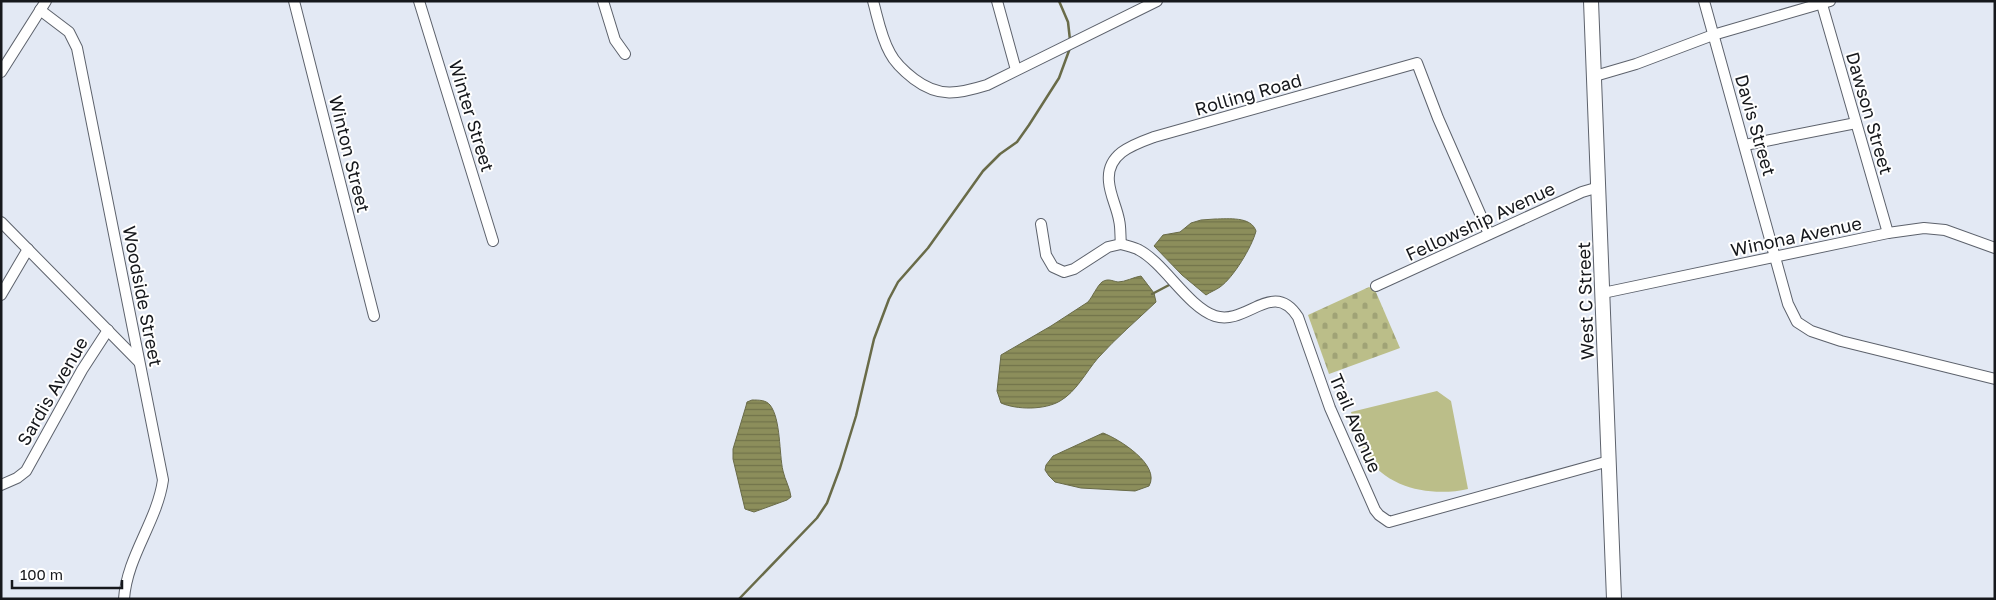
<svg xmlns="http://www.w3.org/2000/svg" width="1996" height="600" font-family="'Golos Text',sans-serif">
	<defs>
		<pattern id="cemetery-stones" width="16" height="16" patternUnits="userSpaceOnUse" patternTransform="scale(1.25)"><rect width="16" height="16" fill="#bbbe89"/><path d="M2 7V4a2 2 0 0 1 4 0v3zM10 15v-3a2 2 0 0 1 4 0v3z" fill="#a0a376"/></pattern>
		<pattern id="water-rules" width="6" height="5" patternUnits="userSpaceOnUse" patternTransform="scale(1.25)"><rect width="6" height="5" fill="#8c8e5b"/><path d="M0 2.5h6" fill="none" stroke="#71734a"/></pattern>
	</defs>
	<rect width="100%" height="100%" fill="#e3e9f4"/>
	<!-- cemetery -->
	<path fill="url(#cemetery-stones)" d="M 1369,287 L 1375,290 L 1400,348 L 1329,374 L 1308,315 Z"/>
	<!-- park -->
	<path fill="#bbbe89" d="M 1437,391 L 1451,401 L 1468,489 C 1433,497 1387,489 1367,456 C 1358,442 1355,427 1351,412 Z"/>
	<!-- water -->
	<g fill="url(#water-rules)" stroke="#696b48">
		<path d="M 1215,219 C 1228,219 1251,216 1256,231 C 1252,247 1233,278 1220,287 C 1216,290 1210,292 1206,295 L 1182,275 L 1154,246 L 1163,235 L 1180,232 L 1191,223 L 1201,220 Z"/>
		<path d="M 1141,276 L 1154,293 L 1156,302 C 1136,321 1116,338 1098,358 C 1086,372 1076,392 1060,401 C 1045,410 1017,410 1001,403 L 997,391 L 1001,355 L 1051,326 L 1088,302 C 1093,296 1097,286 1102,282 C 1108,278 1112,281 1118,282 C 1125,282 1134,277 1141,276 Z"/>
		<path d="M 752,400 C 759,400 766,400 770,405 C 781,419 779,454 783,471 C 785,480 790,488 791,497 L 787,500 L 754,512 L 745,509 L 733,459 L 733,449 L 746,406 L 747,402 Z"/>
		<path d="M 1103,433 C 1119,439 1161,465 1149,486 L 1135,491 L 1081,488 L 1055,482 L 1049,476 L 1045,470 L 1046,465 L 1053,456 Z"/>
	</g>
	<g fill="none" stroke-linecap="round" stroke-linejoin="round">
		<!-- stream -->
		<g stroke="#696b48" stroke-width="2.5">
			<path d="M 1059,1 L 1068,22 L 1070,40"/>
			<path d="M 1152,294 L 1171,284"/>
			<path d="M 739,599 L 817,518 L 827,503 L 840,468 L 856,416 L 874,339 L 889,299 L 898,282 L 928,248 L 983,171 L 1000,154 L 1017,142 L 1029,125 L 1059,78 L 1070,48"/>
		</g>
		<defs>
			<g id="minor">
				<path d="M 294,1 L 374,316"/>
				<path d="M 419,1 L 493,241"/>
				<path d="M 603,1 L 615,40 L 625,54"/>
				<path d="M 873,1 C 878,19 881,37 890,53 C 895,63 905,72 914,79 C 939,98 958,94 987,85 L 1157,1"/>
				<path d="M 997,1 L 1016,70"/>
				<path d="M 1704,1 L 1788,304 L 1797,322 L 1811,331 L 1841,341 L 1995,379"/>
				<path d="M 1821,1 L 1888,233"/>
				<path d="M 40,10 L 69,32 L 77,48 L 163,480 C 157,522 127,556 124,599"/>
				<path d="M 1,72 L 46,1"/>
				<path d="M 1595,76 L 1636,64 L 1713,35 L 1830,1"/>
				<path d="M 1745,145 L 1856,123"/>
				<path d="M 1,222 L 139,362"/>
				<path d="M 1041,224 L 1046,255 L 1053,267 L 1064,272 L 1074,269 L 1108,247 L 1121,244"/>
				<path d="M 1121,244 C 1127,246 1134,247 1139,250 C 1164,263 1188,307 1215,316 C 1247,326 1273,278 1298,317 L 1330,408 L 1375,510 L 1379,515 L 1389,522 L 1609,461"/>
				<path d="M 1121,244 C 1120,236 1121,228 1119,220 C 1117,208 1110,195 1109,182 C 1106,154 1132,145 1154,137 L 1417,63 L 1438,118 L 1489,234"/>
				<path d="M 1376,286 L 1582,192 L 1599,187"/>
				<path d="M 1603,293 L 1888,233 L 1924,228 L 1945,230 L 1995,248"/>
				<path d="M 1,295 L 28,249"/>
				<path d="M 1,485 L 17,478 L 26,471 L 82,370 L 108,330"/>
			</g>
			<path id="major" d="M 1591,1 L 1614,599"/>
		</defs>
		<!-- minor casing -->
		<use href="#minor" stroke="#5d626c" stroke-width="12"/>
		<!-- major casing -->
		<use href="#major" stroke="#5d626c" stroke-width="16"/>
		<!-- minor -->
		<use href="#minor" stroke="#fff" stroke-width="10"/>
		<!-- major -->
		<use href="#major" stroke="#fff" stroke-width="14"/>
	</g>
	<g text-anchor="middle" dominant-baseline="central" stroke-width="4" stroke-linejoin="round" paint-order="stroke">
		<!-- street labels -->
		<g font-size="18" fill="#16181c" stroke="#fff">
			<text transform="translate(1248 94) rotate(-16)">Rolling Road</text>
			<text transform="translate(1870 113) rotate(74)">Dawson Street</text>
			<text transform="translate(472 116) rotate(73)">Winter Street</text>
			<text transform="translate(1756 125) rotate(74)">Davis Street</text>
			<text transform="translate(350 154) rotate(76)">Winton Street</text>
			<text transform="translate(1480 221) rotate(-25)">Fellowship Avenue</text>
			<text transform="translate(1796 236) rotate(-12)">Winona Avenue</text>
			<text transform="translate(143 296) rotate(79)">Woodside Street</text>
			<text transform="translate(1585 301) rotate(-92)">West C Street</text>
			<text transform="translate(52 391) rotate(-60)">Sardis Avenue</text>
			<text transform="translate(1356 423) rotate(67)">Trail Avenue</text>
		</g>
	</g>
	<!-- border -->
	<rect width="1996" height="600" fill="none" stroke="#16181c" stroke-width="5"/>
	<!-- scale -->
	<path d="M12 580v8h110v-8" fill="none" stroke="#16181c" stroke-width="2.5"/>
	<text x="20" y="580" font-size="15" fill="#16181c" stroke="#ffffff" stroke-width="4" paint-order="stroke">100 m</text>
</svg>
